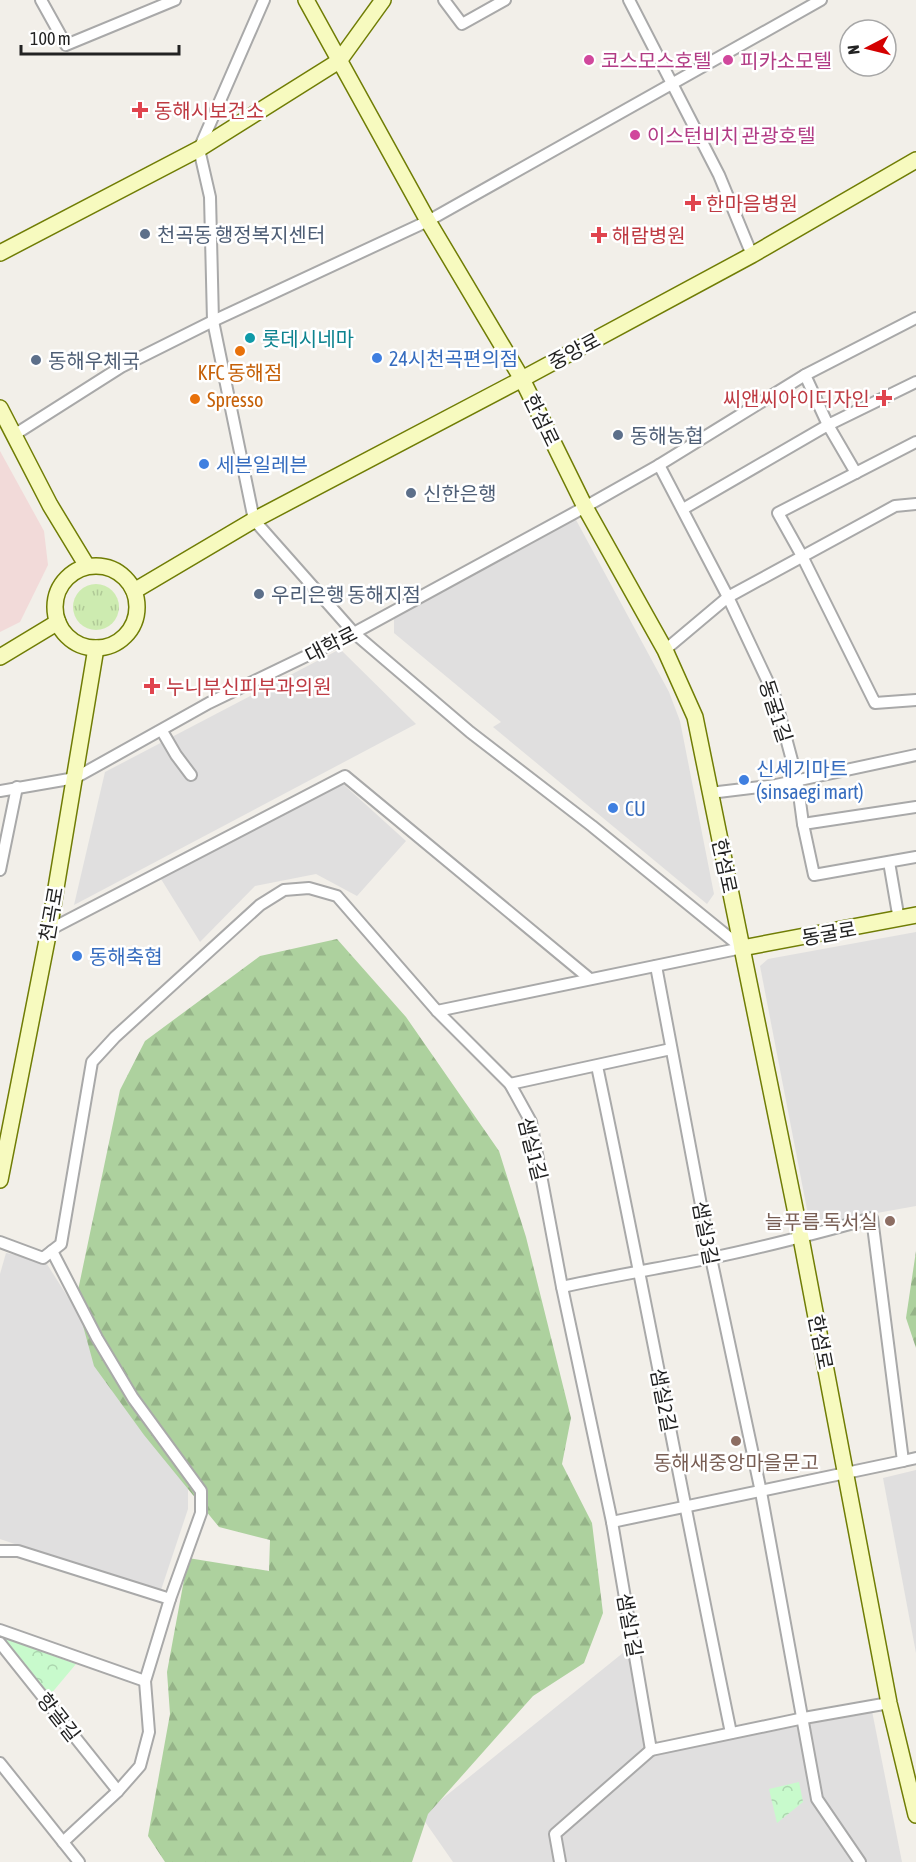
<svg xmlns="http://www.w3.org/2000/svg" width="916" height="1862" font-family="'Asap Condensed','Noto Sans KR',sans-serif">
	<defs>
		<pattern id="grass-tufts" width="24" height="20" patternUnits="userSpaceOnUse" patternTransform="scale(1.5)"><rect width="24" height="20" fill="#cdebb0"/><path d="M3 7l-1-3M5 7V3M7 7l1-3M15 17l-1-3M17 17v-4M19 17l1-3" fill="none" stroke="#b0c997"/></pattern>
		<pattern id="forest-firs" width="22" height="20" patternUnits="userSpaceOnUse" patternTransform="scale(1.5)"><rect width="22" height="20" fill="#add19e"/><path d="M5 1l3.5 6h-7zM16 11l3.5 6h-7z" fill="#95b388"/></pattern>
		<pattern id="park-crowns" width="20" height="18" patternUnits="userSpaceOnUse" patternTransform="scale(1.5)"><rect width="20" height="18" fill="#c8facc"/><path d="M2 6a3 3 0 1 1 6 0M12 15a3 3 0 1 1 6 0" fill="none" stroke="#acd6af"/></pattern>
	</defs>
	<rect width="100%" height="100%" fill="#f2efe9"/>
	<!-- residential -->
	<g fill="#e0dfdf">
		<path d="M 575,518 L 669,692 L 680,721 L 714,894 L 707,904 L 493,727 L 501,722 L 394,633 L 394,615 Z"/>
		<path d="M 340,649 L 416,724 L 74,905 L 105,772 Z"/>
		<path d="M 343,784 L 406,841 L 357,896 L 316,874 L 255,886 L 200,942 L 161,879 Z"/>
		<path d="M 916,932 L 916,1206 L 810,1225 L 760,966 L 768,959 Z"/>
		<path d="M 6,1253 L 45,1261 L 188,1487 L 188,1509 L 160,1593 L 0,1539 L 0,1274 Z"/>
		<path d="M 916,1470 L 916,1653 L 883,1478 Z"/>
		<path d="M 629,1648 L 652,1756 L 872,1711 L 902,1862 L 453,1862 L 421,1816 Z"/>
	</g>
	<!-- commercial -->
	<path fill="#f2dad9" d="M 0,451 L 44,531 L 48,565 L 20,622 L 0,632 Z"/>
	<!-- grass -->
	<circle fill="url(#grass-tufts)" cx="96" cy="607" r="23"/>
	<!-- forest -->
	<g fill="url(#forest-firs)">
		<path d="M 337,939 L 406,1017 L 499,1151 L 526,1237 L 571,1418 L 562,1464 L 592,1523 L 603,1613 L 584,1663 L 533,1696 L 428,1814 L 412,1862 L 165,1862 L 148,1836 L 170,1714 L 167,1672 L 188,1558 L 269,1571 L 270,1540 L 219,1527 L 144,1435 L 94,1366 L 76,1300 L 120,1090 L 145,1041 L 260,956 Z"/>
		<path d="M 916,1251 L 916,1348 L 906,1318 Z"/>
	</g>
	<!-- park -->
	<g fill="url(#park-crowns)">
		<path d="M 4,1638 L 76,1664 L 50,1695 Z"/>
		<path d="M 799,1782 L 803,1802 L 777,1823 L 769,1789 Z"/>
	</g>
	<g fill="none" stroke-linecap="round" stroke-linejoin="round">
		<defs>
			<g id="street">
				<path d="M 41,0 L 66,45 L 175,0"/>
				<path d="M 264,0 L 199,149 L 210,197 L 213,321 L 254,520 L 354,633 L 470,732 L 592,826 L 742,948"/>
				<path d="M 444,0 L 462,24 L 505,0"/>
				<path d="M 629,0 L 719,175 L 752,255"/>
				<path d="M 805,375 L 828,425 L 916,382"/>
				<path d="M 14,435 L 121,367 L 213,321 L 428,221 L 821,0"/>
				<path d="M 916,442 L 778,513 L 802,556 L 875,703 L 916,700"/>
				<path d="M 659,465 L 728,597 L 775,697 L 797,779 L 803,824 L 814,875 L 916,857"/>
				<path d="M 683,509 L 828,425 L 856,473"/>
				<path d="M 665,650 L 728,597 L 895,506 L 916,504"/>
				<path d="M 162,731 L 176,755 L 191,775"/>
				<path d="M 0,791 L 75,778 L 209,703 L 354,633 L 585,507 L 659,465 L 805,375 L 916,318"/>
				<path d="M 710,793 L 776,785 L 916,755"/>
				<path d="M 803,824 L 916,807"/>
				<path d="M 889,862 L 899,920"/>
				<path d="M 0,870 L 17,787"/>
				<path d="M 49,930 L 345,776 L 590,979"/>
				<path d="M 656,966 L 711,1258 L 761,1492 L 817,1799 L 860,1862"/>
				<path d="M 437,1011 L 742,948"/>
				<path d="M 597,1066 C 644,1288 685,1511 731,1733"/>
				<path d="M 510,1084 L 671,1049"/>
				<path d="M 0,1242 L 43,1258 L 61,1244 L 92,1062 L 115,1037 L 260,905 L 284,890 L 309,888 L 337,896 L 437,1011 L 510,1084 L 531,1122 L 562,1287 L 612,1522 L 651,1750 L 804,1718 L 889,1703"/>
				<path d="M 52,1251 L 97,1338 L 133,1398 L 201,1491 L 201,1513 L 170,1599"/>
				<path d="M 562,1287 C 611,1276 661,1268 711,1258 C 765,1247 818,1233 872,1218 L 903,1461 L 612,1522"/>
				<path d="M 903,1461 L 916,1458"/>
				<path d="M 0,1551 L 18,1551 L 170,1599 L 145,1681 L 149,1732 L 140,1766 L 118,1791 L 63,1842"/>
				<path d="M 0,1630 L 145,1681"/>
				<path d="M 0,1643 L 118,1791"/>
				<path d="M 0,1763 L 79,1862"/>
				<path d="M 560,1862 L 555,1834 L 651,1750"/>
			</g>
			<g id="secondary">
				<path d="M 306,0 L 428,221 L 522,379 L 585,507 L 665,650 L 695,717 L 801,1238 L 889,1703 L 916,1815"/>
				<path d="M 0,253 L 199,149 L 339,61 L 383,0"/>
				<path d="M 0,408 L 50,505 L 87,566"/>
				<circle cx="96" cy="607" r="41"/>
				<path d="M 134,591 L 254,520 L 522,379 L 752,255 L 916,160"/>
				<path d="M 0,657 L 58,622"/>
				<path d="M 742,948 L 916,915"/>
				<path d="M 0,1180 L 49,930 L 96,648"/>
			</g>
		</defs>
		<!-- street casing -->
		<use href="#street" stroke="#a9a9a9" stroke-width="14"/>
		<!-- secondary casing -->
		<use href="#secondary" stroke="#707d05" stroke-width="18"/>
		<!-- street -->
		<use href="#street" stroke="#fff" stroke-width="10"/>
		<!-- secondary -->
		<use href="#secondary" stroke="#f7fabf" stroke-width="15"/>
	</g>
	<!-- markers -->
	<g fill="#d1479c" stroke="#fff" stroke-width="2">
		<circle cx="589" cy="60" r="6"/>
		<circle cx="728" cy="60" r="6"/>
		<circle cx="635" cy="135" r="6"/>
	</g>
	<g fill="#e0444e" stroke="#fff" stroke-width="2">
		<path d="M137 101h6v6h6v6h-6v6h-6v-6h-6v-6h6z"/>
		<path d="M690 194h6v6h6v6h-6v6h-6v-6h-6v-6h6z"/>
		<path d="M596 226h6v6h6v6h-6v6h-6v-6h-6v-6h6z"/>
		<path d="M881 389h6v6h6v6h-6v6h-6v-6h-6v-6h6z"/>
		<path d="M149 677h6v6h6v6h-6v6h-6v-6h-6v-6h6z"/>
	</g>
	<g fill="#5c6f8a" stroke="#fff" stroke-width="2">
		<circle cx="145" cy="234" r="6"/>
		<circle cx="36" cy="360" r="6"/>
		<circle cx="618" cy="435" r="6"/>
		<circle cx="411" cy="493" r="6"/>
		<circle cx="259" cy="594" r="6"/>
	</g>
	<circle fill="#0f9aa8" stroke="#fff" stroke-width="2" cx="250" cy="338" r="6"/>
	<g fill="#e8710a" stroke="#fff" stroke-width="2">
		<circle cx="240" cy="351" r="6"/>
		<circle cx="195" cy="399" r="6"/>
	</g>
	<g fill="#3f7fe0" stroke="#fff" stroke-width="2">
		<circle cx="377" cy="358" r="6"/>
		<circle cx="204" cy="464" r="6"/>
		<circle cx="744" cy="780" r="6"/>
		<circle cx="613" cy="808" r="6"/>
		<circle cx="77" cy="956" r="6"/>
	</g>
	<g fill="#8d6e63" stroke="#fff" stroke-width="2">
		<circle cx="890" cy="1221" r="6"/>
		<circle cx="736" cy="1441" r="6"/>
	</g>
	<g text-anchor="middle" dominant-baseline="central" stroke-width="5" stroke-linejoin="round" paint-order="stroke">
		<!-- hotel labels -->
		<g font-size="20" fill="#b23c85" stroke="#fff" text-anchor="start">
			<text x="601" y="60">코스모스호텔</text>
			<text x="740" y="60">피카소모텔</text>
			<text x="647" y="135">이스턴비치 관광호텔</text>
		</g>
		<!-- health labels -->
		<g font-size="20" fill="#be3a42" stroke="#fff" text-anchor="start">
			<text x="154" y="110">동해시보건소</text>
			<text x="706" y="203">한마음병원</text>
			<text x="612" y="235">해람병원</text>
			<text x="870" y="398" text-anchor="end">씨앤씨아이디자인</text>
			<text x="166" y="686">누니부신피부과의원</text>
		</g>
		<!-- service labels -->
		<g font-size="20" fill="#4e5e75" stroke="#fff" text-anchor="start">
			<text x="157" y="234">천곡동 행정복지센터</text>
			<text x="48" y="360">동해우체국</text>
			<text x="630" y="435">동해농협</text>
			<text x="423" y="493">신한은행</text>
			<text x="271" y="594">우리은행 동해지점</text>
		</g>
		<!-- culture labels -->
		<g font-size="20" fill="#0d838f" stroke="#fff" text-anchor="start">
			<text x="262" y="338">롯데시네마</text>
		</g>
		<!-- street labels -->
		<g font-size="20" fill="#222" stroke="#fff">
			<text transform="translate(574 351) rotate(-28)">중앙로</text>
			<text transform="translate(542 420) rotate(64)">한섬로</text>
			<text transform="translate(331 644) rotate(-27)">대학로</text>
			<text transform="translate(776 711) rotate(72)">동굴1길</text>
			<text transform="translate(725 866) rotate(78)">한섬로</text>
			<text transform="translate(51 914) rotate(-80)">천곡로</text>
			<text transform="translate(829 933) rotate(-10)">동굴로</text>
			<text transform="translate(533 1149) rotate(76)">샘실1길</text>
			<text transform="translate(706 1233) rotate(79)">샘실3길</text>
			<text transform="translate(821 1342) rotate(79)">한섬로</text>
			<text transform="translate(664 1400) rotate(79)">샘실2길</text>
			<text transform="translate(630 1625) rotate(80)">샘실1길</text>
			<text transform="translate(59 1717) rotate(52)">항골길</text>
		</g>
		<!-- shop labels -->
		<g font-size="20" fill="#366cbe" stroke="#fff" text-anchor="start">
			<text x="389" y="358">24시천곡편의점</text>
			<text x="216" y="464">세븐일레븐</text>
			<text x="756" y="768">신세기마트<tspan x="756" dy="23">(sinsaegi mart)</tspan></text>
			<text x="625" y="808">CU</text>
			<text x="89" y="956">동해축협</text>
		</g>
		<!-- food labels -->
		<g font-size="20" fill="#c56008" stroke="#fff">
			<text x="240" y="372">KFC 동해점</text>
			<text x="207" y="399" text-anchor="start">Spresso</text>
		</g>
		<!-- education labels -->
		<g font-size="20" fill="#785e54" stroke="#fff" text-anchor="end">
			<text x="878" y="1221">늘푸름 독서실</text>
			<text x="736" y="1462" text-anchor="middle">동해새중앙마을문고</text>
		</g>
	</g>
	<!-- north arrow -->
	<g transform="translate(868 48) rotate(263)"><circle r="28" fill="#ffffff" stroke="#a7a7a7" stroke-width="1.5"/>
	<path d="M0-4.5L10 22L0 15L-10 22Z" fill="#d40000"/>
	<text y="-9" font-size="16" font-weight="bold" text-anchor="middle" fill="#222222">N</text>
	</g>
	<!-- scale -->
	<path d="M21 45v9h158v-9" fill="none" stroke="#222222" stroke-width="3"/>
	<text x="30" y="45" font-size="18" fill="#222222" stroke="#ffffff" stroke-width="4.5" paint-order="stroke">100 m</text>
</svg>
